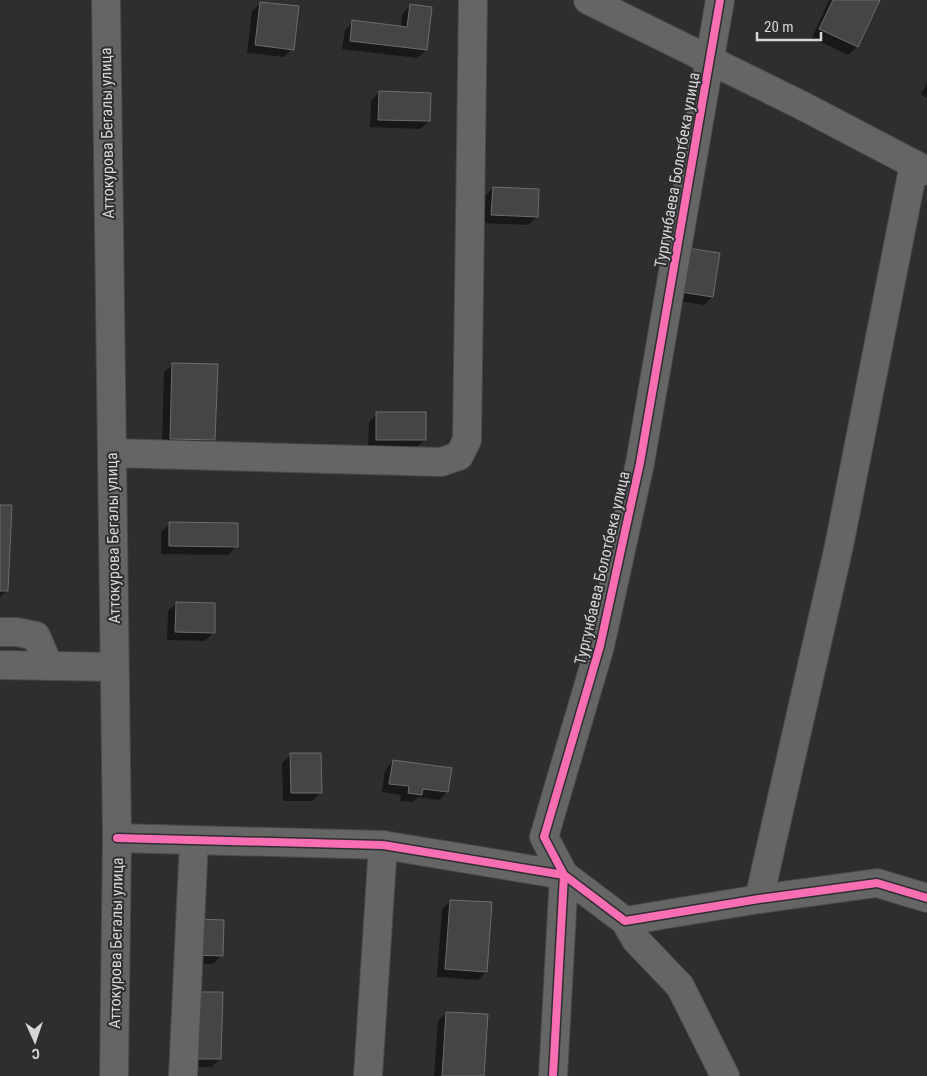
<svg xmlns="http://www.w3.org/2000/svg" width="927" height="1076" font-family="'Roboto Condensed',sans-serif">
	<rect width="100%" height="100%" fill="#2e2e2e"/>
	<!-- shadow -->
	<g fill="#0007">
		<path d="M 829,0 L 879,0 L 857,47 L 848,55 L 812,38 Z"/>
		<path d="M 260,3 L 292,49 L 284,57 L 247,53 L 252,11 Z"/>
		<path d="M 411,5 L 426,50 L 417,58 L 342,49 L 345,30 L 353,22 L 401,27 L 402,14 Z"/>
		<path d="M 927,83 L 927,98 L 921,94 Z"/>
		<path d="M 379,92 L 429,121 L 420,129 L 370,127 L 371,101 Z"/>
		<path d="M 493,188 L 537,217 L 528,225 L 483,223 L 485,196 Z"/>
		<path d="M 679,258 L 712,297 L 704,305 L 673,300 Z"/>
		<path d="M 173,364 L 214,440 L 206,448 L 162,446 L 164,372 Z"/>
		<path d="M 377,414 L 425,440 L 416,448 L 368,448 L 369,422 Z"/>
		<path d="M 0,506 L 7,590 L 0,597 Z"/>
		<path d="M 170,523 L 236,547 L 228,555 L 161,554 L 161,532 Z"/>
		<path d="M 176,603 L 213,633 L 205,641 L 167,640 L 168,611 Z"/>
		<path d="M 291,754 L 321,792 L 312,801 L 283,801 L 282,763 Z"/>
		<path d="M 393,761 L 447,792 L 439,800 L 418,797 L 413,802 L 400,801 L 401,795 L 382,792 L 385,770 Z"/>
		<path d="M 450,901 L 486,972 L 478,980 L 437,977 L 442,909 Z"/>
		<path d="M 186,928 L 222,955 L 213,964 L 185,963 Z"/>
		<path d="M 191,993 L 220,1059 L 211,1067 L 178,1067 Z"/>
		<path d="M 446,1013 L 483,1076 L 434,1076 L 438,1021 Z"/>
	</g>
	<!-- building -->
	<g fill="#454545" stroke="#6d6c6d">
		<path d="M 833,0 L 880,0 L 858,47 L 819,29 Z"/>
		<path d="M 260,2 L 299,6 L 294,50 L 255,45 Z"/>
		<path d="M 410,4 L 432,7 L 427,50 L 350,41 L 352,20 L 407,27 Z"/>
		<path d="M 379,91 L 431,93 L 430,121 L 378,120 Z"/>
		<path d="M 493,187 L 539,189 L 538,217 L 491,215 Z"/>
		<path d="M 687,248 L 720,253 L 713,297 L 680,292 Z"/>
		<path d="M 172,363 L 218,364 L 215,440 L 170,439 Z"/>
		<rect x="376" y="412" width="50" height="28"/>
		<path d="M 0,505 L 12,505 L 8,591 L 0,591 Z"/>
		<path d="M 169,522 L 238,523 L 238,547 L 169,546 Z"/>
		<path d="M 176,602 L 215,603 L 215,633 L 175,632 Z"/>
		<path d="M 290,753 L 321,753 L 322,793 L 291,793 Z"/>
		<path d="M 393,760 L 452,768 L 448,792 L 423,789 L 422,795 L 408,793 L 409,786 L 389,784 Z"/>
		<path d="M 450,900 L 492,902 L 487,972 L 445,969 Z"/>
		<path d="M 194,919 L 224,920 L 223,956 L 193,955 Z"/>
		<path d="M 191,992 L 223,992 L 221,1059 L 185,1059 Z"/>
		<path d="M 446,1012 L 488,1014 L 484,1076 L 442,1076 Z"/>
	</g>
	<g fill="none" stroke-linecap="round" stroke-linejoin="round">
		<defs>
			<g id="minor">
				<path d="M 588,0 L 801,105 L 927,171"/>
				<path d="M 112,453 L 441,462 L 459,456 L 467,440 L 473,0"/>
				<path d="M 0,632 L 17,632 L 36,636 L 49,666"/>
				<path d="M 0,665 L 114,667"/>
				<path d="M 117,838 L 383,845 L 564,875 L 625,921 L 759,899 L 877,883 L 927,898"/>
				<path d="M 759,899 L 839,546 L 914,164"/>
				<path d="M 625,921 L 636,940 L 680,986 L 725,1076"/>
				<path d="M 183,1076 L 194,840"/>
				<path d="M 368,1076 L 383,845"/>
				<path d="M 553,1076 L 564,875 L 544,837 L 600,646 L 640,463 L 720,0"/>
			</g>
			<path id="major" d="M 106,0 L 117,838 L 114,1076"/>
		</defs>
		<!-- minor casing -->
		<use href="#minor" stroke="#494949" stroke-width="30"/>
		<!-- major casing -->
		<use href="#major" stroke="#494949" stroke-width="30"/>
		<!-- minor -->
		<use href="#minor" stroke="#666566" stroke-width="28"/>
		<!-- major -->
		<use href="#major" stroke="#656366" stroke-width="28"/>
		<defs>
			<g id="cycleway">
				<path d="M 117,838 L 383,845 L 564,875 L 625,921 L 759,899 L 877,883 L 927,898"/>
				<path d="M 553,1076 L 564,875 L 544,837 L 600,646 L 640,463 L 720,0"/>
			</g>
		</defs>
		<!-- cycleway casing -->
		<use href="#cycleway" stroke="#2e2d2f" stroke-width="11"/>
		<!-- cycleway -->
		<use href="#cycleway" stroke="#f96db3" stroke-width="8"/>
	</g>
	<g text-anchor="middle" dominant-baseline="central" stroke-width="4" stroke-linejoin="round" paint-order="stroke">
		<!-- street labels -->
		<g font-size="16" fill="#d6d5d7" stroke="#2e2d2f">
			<text transform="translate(107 133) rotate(-91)">Аттокурова Бегалы улица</text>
			<text transform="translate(677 170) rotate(-80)">Тургунбаева Болотбека улица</text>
			<text transform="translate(113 538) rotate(-91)">Аттокурова Бегалы улица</text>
			<text transform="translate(602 568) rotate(-77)">Тургунбаева Болотбека улица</text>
			<text transform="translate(116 943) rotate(-89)">Аттокурова Бегалы улица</text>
		</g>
	</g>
	<!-- north arrow -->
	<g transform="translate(35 1041) rotate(177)" stroke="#2e2d2f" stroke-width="4" paint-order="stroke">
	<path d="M0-4L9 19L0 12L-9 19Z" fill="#d6d5d7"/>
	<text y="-8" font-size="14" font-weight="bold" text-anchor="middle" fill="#d6d5d7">С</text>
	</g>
	<!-- scale -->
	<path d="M757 32v8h64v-8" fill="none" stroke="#d6d5d7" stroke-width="2.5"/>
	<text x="764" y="32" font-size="15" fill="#d6d5d7" stroke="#2e2d2f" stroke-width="4" paint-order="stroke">20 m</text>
</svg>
